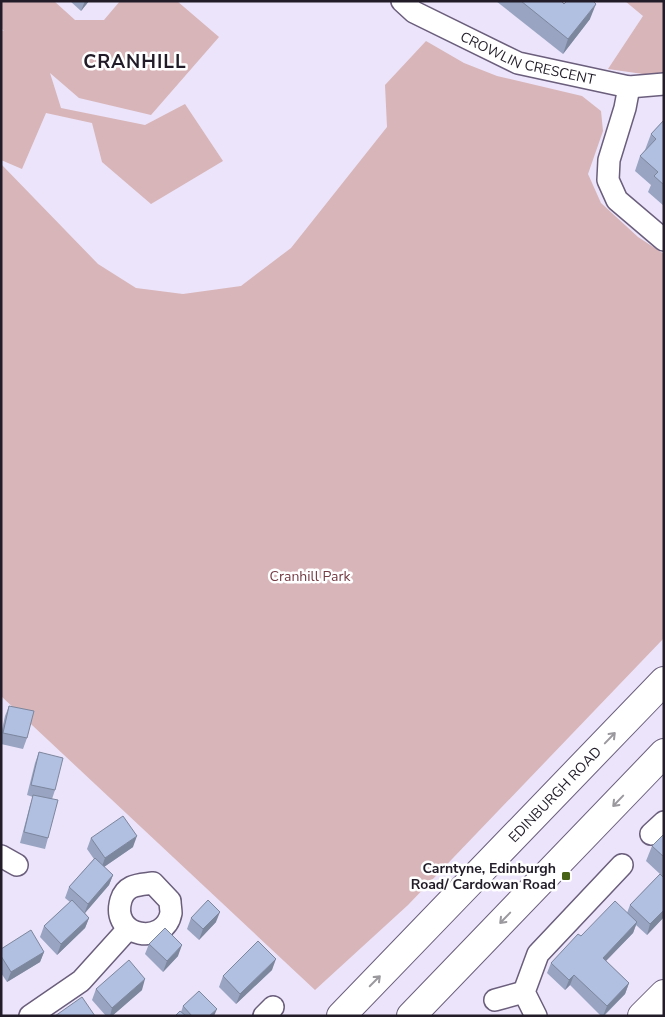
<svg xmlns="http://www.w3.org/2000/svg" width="665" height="1017" font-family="'Nunito Sans',sans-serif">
	<rect width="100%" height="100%" fill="#ece4fa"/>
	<!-- green -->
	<g fill="#d8b5b8">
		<path d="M 1,1 L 54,1 L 75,20 L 104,20 L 120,1 L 177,1 L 219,37 L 151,115 L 79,98 L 50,73 L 61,108 L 145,125 L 185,104 L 223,161 L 151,204 L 102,162 L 92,123 L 46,113 L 22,169 L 1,160 L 1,30 L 4,31 L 1,28 Z"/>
		<path d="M 625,1 L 664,1 L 664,73 L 650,75 L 608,69 L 643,16 Z"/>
		<path d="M 426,41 L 464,63 L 497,76 L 582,96 L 601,111 L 603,131 L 588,174 L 601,203 L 638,237 L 664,254 L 664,638 L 408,905 L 315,990 L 1,696 L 1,164 L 98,264 L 136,288 L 183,294 L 241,286 L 291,248 L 387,127 L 385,85 Z"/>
	</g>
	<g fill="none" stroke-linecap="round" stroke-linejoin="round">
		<defs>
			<g id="street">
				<path id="s1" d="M 402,1 L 414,12 L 518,63 L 629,87 L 664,84"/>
				<path d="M 629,87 L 625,108 L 609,160 L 608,180 L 617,200 L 664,240"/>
				<path d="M 651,834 L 664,822"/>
				<path d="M 1,856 L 17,865"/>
				<path d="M 153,883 L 170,901 C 170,905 171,910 171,913 C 165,946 110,938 121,900 C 126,884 139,885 153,883 Z"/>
				<path d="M 495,1000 L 524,992"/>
				<path d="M 30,1016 L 81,981 L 128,929"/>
				<path d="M 264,1016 L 273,1007"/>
				<path d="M 536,1016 L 524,992 L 538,954 L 622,865"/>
			</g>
			<path id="secondary" d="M 642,1016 L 664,994"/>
			<g id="primary">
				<path id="s2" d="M 341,1016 L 664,681"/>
				<path d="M 411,1016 L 664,753"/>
			</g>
		</defs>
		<!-- street casing -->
		<use href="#street" stroke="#6a5e7c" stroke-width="24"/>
		<!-- secondary casing -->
		<use href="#secondary" stroke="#6a5e7c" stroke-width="30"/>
		<!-- primary casing -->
		<use href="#primary" stroke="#6a5e7c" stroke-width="30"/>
		<!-- street -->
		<use href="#street" stroke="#fff" stroke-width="21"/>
		<!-- secondary -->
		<use href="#secondary" stroke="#fff" stroke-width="28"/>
		<!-- primary -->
		<use href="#primary" stroke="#fff" stroke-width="28"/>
	</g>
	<!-- wall -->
	<g fill="#98a4c1">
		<path d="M 70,1 L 89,1 L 81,11 Z"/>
		<path d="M 496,1 L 561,1 L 590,19 L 563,54 Z"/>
		<path d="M 664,120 L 664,206 L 648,192 L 651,185 L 635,171 L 640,156 L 645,150 L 651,134 Z"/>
		<path d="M 9,706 L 27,738 L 23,749 L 1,744 L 1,734 L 5,716 Z"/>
		<path d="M 39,752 L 55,790 L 52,799 L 48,838 L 45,849 L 20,843 L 30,805 L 33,797 L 27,795 L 35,763 Z"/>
		<path d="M 664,834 L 664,917 L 647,935 L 636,925 L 633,933 L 606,961 L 629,983 L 625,994 L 604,1016 L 601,1016 L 570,985 L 565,990 L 547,973 L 551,963 L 581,936 L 627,913 L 630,905 L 660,874 L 646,861 L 652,846 Z"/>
		<path d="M 91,838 L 133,847 L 104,867 L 113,875 L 109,885 L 85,913 L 89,918 L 85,928 L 57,955 L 40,937 L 44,926 L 70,902 L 65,898 L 69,887 L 94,859 L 87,849 Z"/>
		<path d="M 191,918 L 216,922 L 199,940 L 187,929 Z"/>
		<path d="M 149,944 L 178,956 L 163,972 L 145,954 Z"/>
		<path d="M 1,949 L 44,952 L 40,962 L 7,982 L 1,973 Z"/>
		<path d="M 272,970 L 236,1004 L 219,987 L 223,976 Z"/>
		<path d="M 96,989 L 142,990 L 112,1016 L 106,1016 L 92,1000 Z"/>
		<path d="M 183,1006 L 214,1016 L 175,1016 L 181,1012 Z"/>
	</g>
	<!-- shaded-wall -->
	<g fill="#7c869d">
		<path d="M 85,1 L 89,1 L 81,11 Z"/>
		<path d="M 596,4 L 590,19 L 563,54 L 568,39 Z"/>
		<path d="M 137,836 L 133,847 L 101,869 L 105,858 Z"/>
		<path d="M 113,875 L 109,885 L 84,914 L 88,904 Z"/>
		<path d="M 664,910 L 664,917 L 647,935 L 650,924 Z"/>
		<path d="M 220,912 L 216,922 L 199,940 L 203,929 Z"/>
		<path d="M 89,918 L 85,928 L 57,955 L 61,944 Z"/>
		<path d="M 637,922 L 633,933 L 599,968 L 603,958 Z"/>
		<path d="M 182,945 L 178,956 L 163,972 L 167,961 Z"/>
		<path d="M 44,952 L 40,962 L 7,982 L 11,972 Z"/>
		<path d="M 276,959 L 272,970 L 236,1004 L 240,994 Z"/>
		<path d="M 574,975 L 570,985 L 565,990 L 569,980 Z"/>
		<path d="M 145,979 L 142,990 L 112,1016 L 110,1016 L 112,1008 Z"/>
		<path d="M 629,983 L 625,994 L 603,1016 L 607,1006 Z"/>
		<path d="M 217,1009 L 214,1016 L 209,1016 Z"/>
	</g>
	<!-- building -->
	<g fill="#b1bfe0" stroke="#7c869d">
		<path d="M 521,1 L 561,1 L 564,4 L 567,1 L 593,1 L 596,4 L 568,39 Z"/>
		<path d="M 664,120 L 664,185 L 654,176 L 658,172 L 640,156 L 656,139 L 651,134 Z"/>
		<path d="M 9,706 L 34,711 L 27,738 L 3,733 Z"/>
		<path d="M 39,752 L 63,758 L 55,790 L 31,785 Z"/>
		<path d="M 33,795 L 58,800 L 48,838 L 24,832 Z"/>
		<path d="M 123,816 L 137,836 L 105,858 L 91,838 Z"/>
		<path d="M 664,834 L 664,857 L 652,846 Z"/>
		<path d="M 95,858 L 113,875 L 88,904 L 69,887 Z"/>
		<path d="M 660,874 L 664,878 L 664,910 L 650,924 L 630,905 Z"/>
		<path d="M 72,900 L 89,918 L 61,944 L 44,926 Z"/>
		<path d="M 208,900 L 220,912 L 203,929 L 191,918 Z"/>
		<path d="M 615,901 L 637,922 L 603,958 L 629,983 L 607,1006 L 574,975 L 569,980 L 551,963 L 578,934 L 581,936 Z"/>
		<path d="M 165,928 L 182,945 L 167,961 L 149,944 Z"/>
		<path d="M 31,930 L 44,952 L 11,972 L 1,956 L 1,949 Z"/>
		<path d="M 258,941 L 276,959 L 240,994 L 223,976 Z"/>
		<path d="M 129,960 L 145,979 L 112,1008 L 96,989 Z"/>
		<path d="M 199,991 L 217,1009 L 209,1016 L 192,1016 L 183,1006 Z"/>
		<path d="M 82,997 L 95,1016 L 55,1016 Z"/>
		<path d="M 180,1011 L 186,1016 L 175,1016 Z"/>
	</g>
	<!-- one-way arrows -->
	<defs><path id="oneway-shaft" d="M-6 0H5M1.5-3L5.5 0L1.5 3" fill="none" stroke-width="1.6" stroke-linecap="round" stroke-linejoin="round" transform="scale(1.25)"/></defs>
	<g stroke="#9b999e">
		<use href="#oneway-shaft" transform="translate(610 738) rotate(-46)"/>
		<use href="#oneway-shaft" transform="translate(618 801) rotate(134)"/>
		<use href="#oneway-shaft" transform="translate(505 918) rotate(134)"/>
		<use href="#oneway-shaft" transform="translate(375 981) rotate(-45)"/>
	</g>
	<!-- markers -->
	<rect fill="#476214" stroke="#fff" stroke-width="2" x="561" y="871" width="10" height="10" rx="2.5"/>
	<g text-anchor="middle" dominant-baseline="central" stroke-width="5" stroke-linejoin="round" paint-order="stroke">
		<!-- street labels -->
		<g font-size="14" fill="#211c28" stroke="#fff">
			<text stroke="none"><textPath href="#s1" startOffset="140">CROWLIN CRESCENT</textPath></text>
			<text stroke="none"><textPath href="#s2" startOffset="308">EDINBURGH ROAD</textPath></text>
		</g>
		<!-- park labels -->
		<g font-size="14" fill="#753c44" stroke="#fff">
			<text x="310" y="576">Cranhill Park</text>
		</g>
		<!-- poi labels -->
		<g font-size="14" font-weight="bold" fill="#211c28" stroke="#fff" text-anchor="end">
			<text x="556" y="868">Carntyne, Edinburgh<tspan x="556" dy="16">Road/ Cardowan Road</tspan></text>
		</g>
		<!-- district labels -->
		<g font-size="19" font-weight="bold" letter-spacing="1" fill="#211c28" stroke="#fff">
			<text x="135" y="62">CRANHILL</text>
		</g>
	</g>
	<!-- border -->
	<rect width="665" height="1017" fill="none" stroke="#211c28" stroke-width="5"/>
</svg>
